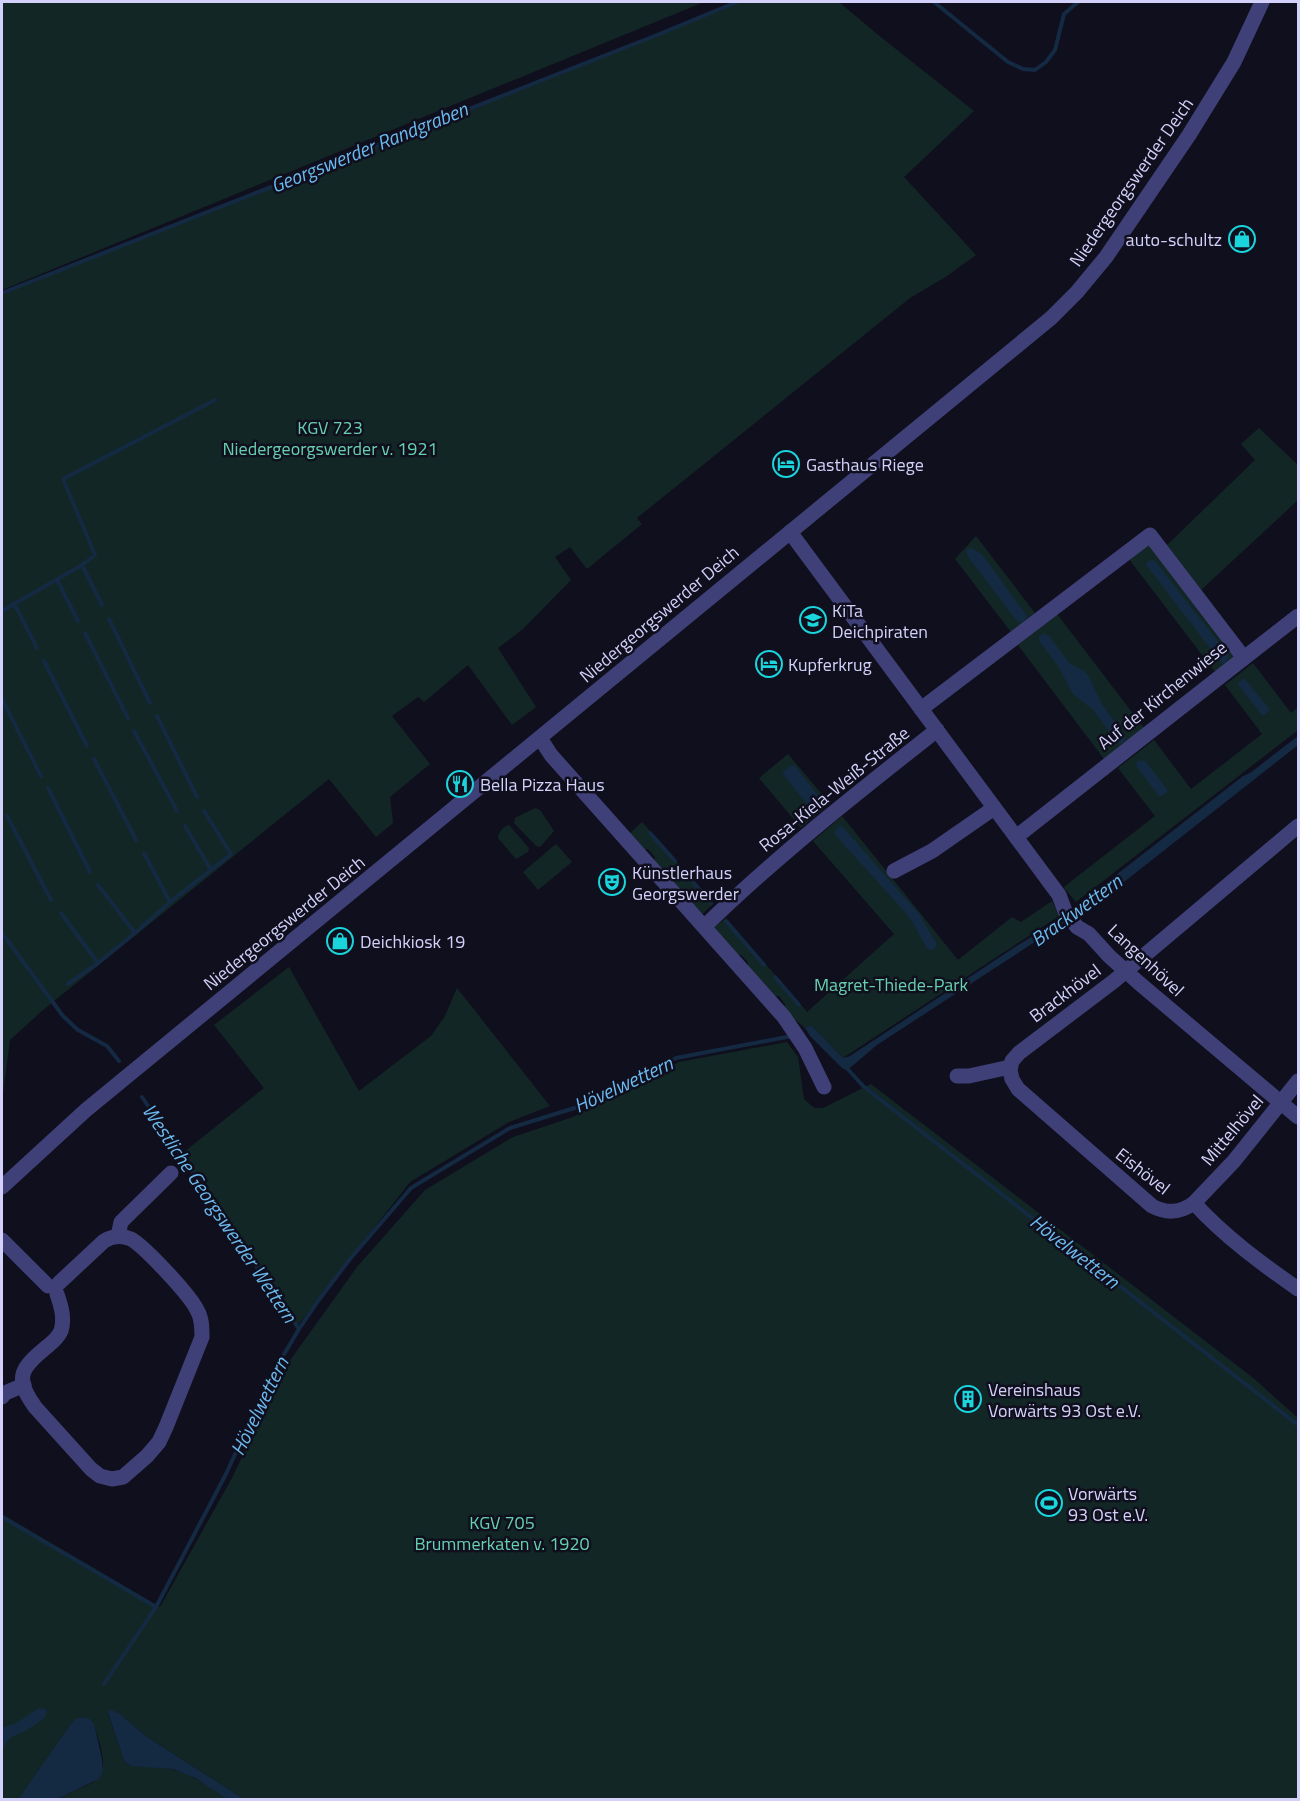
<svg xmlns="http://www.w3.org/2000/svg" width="1300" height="1801" font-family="'Titillium Web',sans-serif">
	<rect width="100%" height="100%" fill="#100f1e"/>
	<!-- green -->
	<g fill="#122725">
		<path d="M 2,2 L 704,2 L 2,290 Z"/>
		<path d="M 737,2 L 839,2 L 877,34 L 974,111 L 904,177 L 976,255 L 947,276 L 910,298 L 637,518 L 642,524 L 587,569 L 570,547 L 555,557 L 571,580 L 523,629 L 498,648 L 536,707 L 512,725 L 468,665 L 424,702 L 418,697 L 392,716 L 430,764 L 390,797 L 393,823 L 376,837 L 329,779 L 43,1010 L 10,1040 L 2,1101 L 2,293 L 657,35 Z"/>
		<path d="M 1259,428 L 1298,465 L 1298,502 L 1297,501 L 1201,590 L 1167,545 L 1255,460 L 1241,444 Z"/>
		<path d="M 976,536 L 1035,613 L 1011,632 L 955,559 Z"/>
		<path d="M 1149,544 L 1235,656 L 1215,672 L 1129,559 Z"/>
		<path d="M 1057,614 L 1144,728 L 1104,759 L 1018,645 Z"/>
		<path d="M 1253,663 L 1291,713 L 1298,707 L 1298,730 L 1076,902 L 1064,888 L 1065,886 L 1155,816 L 1118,768 L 1154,740 L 1191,789 L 1262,734 L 1225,685 Z"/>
		<path d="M 788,754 L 830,804 L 801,828 L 759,778 Z"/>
		<path d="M 535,808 L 540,810 L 554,831 L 540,847 L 536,846 L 514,823 L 515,818 Z"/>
		<path d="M 842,816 L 958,960 L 1012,917 L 1021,922 L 1052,901 L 1059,916 L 843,1058 L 812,1026 L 809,1026 L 805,1028 C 798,1021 790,1017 784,1010 L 785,1004 L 779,996 L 773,997 L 748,969 L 748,962 L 741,955 L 735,955 L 714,928 L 726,918 L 807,1012 L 894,934 L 813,841 Z"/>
		<path d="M 642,822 L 713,904 L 700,916 L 692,906 L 693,900 L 686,892 L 681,893 L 654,862 L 655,857 L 648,849 L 643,850 L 629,834 Z"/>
		<path d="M 509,825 L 529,848 L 528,852 L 516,859 L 498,838 C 498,833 504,826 509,825 Z"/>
		<path d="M 556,844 L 572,862 L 538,890 L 523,872 Z"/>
		<path d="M 289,967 L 359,1091 L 431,1036 L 445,1016 L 457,988 L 550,1106 L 509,1122 L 410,1182 L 296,1328 L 179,1156 L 264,1088 L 214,1025 Z"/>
		<path d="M 787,1042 L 798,1057 L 804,1099 L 814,1108 L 823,1108 L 871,1084 L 1252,1377 L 1298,1418 L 1298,1799 L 244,1799 L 147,1737 L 119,1713 L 110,1710 L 108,1714 L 124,1761 L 131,1766 C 176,1764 192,1775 227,1799 L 57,1799 L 94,1782 C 112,1770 98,1740 94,1724 L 92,1721 L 73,1721 L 18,1799 L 2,1800 L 2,1514 L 160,1607 L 232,1478 L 286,1366 L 357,1267 L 425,1190 L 513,1137 L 573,1117 L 679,1062 Z"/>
	</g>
	<!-- water -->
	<g fill="#142942">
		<path d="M 971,548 L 982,554 L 1027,616 L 1024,621 L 1020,623 L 1016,620 L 968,557 L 966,550 Z"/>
		<path d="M 1151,560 L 1155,561 L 1228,654 L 1229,657 L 1223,665 L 1147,566 L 1146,563 Z"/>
		<path d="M 1044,633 L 1050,637 L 1069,663 L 1084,671 L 1089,677 L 1102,704 L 1126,737 L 1124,741 L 1120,744 L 1118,743 L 1092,709 L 1073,694 L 1058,666 L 1039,641 L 1039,637 Z"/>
		<path d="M 1244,678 L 1270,710 L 1263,716 L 1238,685 L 1238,683 Z"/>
		<path d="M 1298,736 L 1298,745 L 1110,893 L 877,1045 L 851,1067 L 845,1070 L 840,1066 L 810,1036 L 805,1028 L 809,1026 L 812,1026 L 843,1058 L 850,1056 L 1018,945 L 1064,918 L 1081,906 L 1089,896 L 1243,776 L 1250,773 Z"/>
		<path d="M 1142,760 L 1145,761 L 1167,789 L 1167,792 L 1162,796 L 1159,796 L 1136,766 L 1137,762 Z"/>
		<path d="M 794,765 L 821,799 L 822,805 L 812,810 L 782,773 L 790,766 Z"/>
		<path d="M 839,826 L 843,827 L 919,914 L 937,944 L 935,948 L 932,950 L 927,949 L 913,923 L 905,912 L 836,836 L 834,832 Z"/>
		<path d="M 39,1708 L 47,1710 L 45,1717 C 39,1722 32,1727 25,1731 C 13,1736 6,1738 2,1752 L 2,1728 L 16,1723 Z"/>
		<path d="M 109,1709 L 119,1713 L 147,1737 L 244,1799 L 227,1799 L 195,1778 L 173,1769 L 131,1766 L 124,1761 L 108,1713 Z"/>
		<path d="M 77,1718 L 88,1718 L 94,1723 L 102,1759 L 103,1771 L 99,1779 L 57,1799 L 18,1799 L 73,1721 Z"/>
	</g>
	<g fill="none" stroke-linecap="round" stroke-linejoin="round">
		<!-- stream -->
		<g stroke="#142942" stroke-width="4">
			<path d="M 934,2 L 1008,62 L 1023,69 L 1035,70 L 1046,62 L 1055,50 L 1064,14 L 1078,2"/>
			<path d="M 2,293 L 657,35 L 737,2"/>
			<path d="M 82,565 L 102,605"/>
			<path d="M 57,580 L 78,621"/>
			<path d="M 14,603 L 37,648"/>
			<path d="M 2,611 L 82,565 L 95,555 L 63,479 L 215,400"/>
			<path d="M 109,619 L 150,703"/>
			<path d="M 85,633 L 128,718"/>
			<path d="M 44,661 L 87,746"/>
			<path d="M 2,699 L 41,776"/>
			<path d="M 157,716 L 197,797"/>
			<path d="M 134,731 L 177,811"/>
			<path d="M 94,759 L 136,840"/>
			<path d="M 48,788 L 90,872"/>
			<path d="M 204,811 L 231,854 L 211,870"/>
			<path d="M 7,816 L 51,900"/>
			<path d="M 650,833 L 675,861"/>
			<path d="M 686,874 L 711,903"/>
			<path d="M 170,902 L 211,870 L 185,826"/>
			<path d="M 61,913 L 98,963 L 68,984"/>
			<path d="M 726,921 L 764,965"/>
			<path d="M 2,933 L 63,1016 L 78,1030 L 107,1046 L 119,1061"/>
			<path d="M 135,933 L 170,902 L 144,853"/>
			<path d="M 98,963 L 135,933 L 98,885"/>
			<path d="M 775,977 L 799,1005"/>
			<path d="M 845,1066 L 863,1086 L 1298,1425"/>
			<path d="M 142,1097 L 299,1329"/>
			<path d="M 2,1517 L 156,1607"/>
			<path d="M 104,1684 L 156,1607 L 226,1474 L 270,1378 L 299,1329 L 318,1301 L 350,1259 L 411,1188 L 510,1128 L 581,1106 L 676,1058 L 792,1036"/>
		</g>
		<!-- minor -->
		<g stroke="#3f4077" stroke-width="15">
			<path d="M 790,532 L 1059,895 L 1065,911 L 1077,927 L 1089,934 L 1109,956 L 1139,983 L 1298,1117"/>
			<path d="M 1244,658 L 1298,616"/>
			<path d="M 921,709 L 1150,535 L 1244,658 L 1016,837"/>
			<path d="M 540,738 L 551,755 L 784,1017 L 805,1048 L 824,1087"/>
			<path d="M 1298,826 L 1114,981 L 1019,1053 L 1012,1061 L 1010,1070 L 1012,1079 L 1018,1089 L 1152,1206 C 1167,1214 1180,1213 1194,1203 C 1224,1236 1262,1264 1298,1289"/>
			<path d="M 894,871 L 932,851 L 994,808"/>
			<path d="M 705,926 C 777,856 857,793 937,730"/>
			<path d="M 957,1076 L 969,1076 L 1010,1067"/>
			<path d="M 2,1187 L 86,1110 L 1051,318 L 1077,292 L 1106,257 L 1189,135 L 1234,62 L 1262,2"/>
			<path d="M 1194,1203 L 1234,1161 L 1298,1081"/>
			<path d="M 118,1236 L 121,1222 L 171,1173"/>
			<path d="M 2,1240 L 48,1286"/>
			<path d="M 57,1294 C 61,1306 65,1318 61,1331 C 58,1337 54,1341 49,1345 C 23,1367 12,1375 35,1407 L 91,1469 L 100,1476 L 112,1479 L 123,1477 L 147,1456 L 159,1442 L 166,1427 L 202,1337 C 202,1328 202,1318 197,1310 C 190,1295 145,1247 131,1239 C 122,1235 112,1236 104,1241 L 59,1283"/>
			<path d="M 2,1397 L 5,1393 L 24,1385"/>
		</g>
	</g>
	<!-- icons -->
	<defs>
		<symbol id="shop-ring" viewBox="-11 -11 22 22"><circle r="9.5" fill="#100f1e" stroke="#1ad5dc" stroke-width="1.5"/><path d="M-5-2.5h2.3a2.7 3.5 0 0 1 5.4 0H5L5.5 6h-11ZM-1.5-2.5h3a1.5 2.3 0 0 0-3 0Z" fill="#1ad5dc"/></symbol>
		<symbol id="hotel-ring" viewBox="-11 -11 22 22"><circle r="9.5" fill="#100f1e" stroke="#1ad5dc" stroke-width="1.5"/><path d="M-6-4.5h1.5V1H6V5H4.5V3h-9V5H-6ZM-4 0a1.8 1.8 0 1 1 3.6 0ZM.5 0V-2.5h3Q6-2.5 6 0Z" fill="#1ad5dc"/></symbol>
		<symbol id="school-ring" viewBox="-11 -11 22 22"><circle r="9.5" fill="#100f1e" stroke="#1ad5dc" stroke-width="1.5"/><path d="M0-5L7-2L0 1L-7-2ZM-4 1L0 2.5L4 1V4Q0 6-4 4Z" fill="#1ad5dc"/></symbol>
		<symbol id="restaurant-ring" viewBox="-11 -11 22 22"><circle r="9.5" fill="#100f1e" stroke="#1ad5dc" stroke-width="1.5"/><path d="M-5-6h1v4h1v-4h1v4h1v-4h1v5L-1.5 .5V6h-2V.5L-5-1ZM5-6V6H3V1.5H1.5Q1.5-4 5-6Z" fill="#1ad5dc"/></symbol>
		<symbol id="theatre-ring" viewBox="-11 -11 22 22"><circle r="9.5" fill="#100f1e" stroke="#1ad5dc" stroke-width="1.5"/><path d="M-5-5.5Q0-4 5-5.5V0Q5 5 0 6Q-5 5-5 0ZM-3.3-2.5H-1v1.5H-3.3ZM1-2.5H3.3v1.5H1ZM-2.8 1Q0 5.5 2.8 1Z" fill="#1ad5dc"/></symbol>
		<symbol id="building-ring" viewBox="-11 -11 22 22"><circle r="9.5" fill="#100f1e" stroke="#1ad5dc" stroke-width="1.5"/><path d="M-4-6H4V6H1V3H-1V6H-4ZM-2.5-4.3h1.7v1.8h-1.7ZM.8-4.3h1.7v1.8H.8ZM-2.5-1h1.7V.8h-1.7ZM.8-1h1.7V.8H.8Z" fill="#1ad5dc"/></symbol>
		<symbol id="stadium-ring" viewBox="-11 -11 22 22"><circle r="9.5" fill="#100f1e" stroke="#1ad5dc" stroke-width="1.5"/><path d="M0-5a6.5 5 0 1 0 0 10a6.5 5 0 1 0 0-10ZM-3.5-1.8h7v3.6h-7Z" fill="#1ad5dc"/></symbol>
	</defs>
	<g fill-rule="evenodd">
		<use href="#shop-ring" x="1227" y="224" width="30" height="30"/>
		<use href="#hotel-ring" x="771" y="449" width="30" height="30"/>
		<use href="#school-ring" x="798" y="605" width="30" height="30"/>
		<use href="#hotel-ring" x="754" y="649" width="30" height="30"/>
		<use href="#restaurant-ring" x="445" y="769" width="30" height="30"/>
		<use href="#theatre-ring" x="597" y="867" width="30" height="30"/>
		<use href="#shop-ring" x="325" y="926" width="30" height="30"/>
		<use href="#building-ring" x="953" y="1384" width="30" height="30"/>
		<use href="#stadium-ring" x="1034" y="1488" width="30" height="30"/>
	</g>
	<g text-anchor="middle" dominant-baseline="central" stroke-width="5" stroke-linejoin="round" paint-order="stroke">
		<!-- street labels -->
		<g font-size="18" fill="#d3d1fa" stroke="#100f1e">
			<text transform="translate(1131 182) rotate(-55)">Niedergeorgswerder Deich</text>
			<text transform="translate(659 614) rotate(-40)">Niedergeorgswerder Deich</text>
			<text transform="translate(1162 695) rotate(-39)">Auf der Kirchenwiese</text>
			<text transform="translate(834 789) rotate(-39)">Rosa-Kiela-Weiß-Straße</text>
			<text transform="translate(284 923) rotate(-39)">Niedergeorgswerder Deich</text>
			<text transform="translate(1146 960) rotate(43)">Langenhövel</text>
			<text transform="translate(1065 993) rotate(-37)">Brackhövel</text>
			<text transform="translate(1232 1130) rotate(-50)">Mittelhövel</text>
			<text transform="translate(1143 1171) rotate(38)">Eishövel</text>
		</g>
		<!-- poi labels -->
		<g font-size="18" fill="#d3d1fa" stroke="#100f1e" text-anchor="start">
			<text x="1222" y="239" text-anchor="end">auto-schultz</text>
			<text x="806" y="464">Gasthaus Riege</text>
			<text x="832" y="610">KiTa<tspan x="832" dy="21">Deichpiraten</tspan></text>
			<text x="788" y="664">Kupferkrug</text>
			<text x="480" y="784">Bella Pizza Haus</text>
			<text x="632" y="872">Künstlerhaus<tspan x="632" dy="21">Georgswerder</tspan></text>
			<text x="360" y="941">Deichkiosk 19</text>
			<text x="988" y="1389">Vereinshaus<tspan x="988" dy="21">Vorwärts 93 Ost e.V.</tspan></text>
			<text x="1068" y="1493">Vorwärts<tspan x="1068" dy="21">93 Ost e.V.</tspan></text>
		</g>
		<!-- park labels -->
		<g font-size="18" fill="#66d0af" stroke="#100f1e">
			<text x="330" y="427">KGV 723<tspan x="330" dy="21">Niedergeorgswerder v. 1921</tspan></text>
			<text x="891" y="984">Magret-Thiede-Park</text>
			<text x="502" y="1522">KGV 705<tspan x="502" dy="21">Brummerkaten v. 1920</tspan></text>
		</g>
		<!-- water labels -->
		<g font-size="20" font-style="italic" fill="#6bb9ee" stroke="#100f1e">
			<text transform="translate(369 147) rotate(-22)">Georgswerder Randgraben</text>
			<text transform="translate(1076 910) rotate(-36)">Brackwettern</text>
			<text transform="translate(623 1084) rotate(-25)">Hövelwettern</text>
			<text transform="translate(220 1213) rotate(56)">Westliche Georgswerder Wettern</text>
			<text transform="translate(1075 1251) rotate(38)">Hövelwettern</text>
			<text transform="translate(259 1406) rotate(-64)">Hövelwettern</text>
		</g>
	</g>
	<!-- border -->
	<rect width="1300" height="1801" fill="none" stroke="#d3d1fa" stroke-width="6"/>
</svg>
